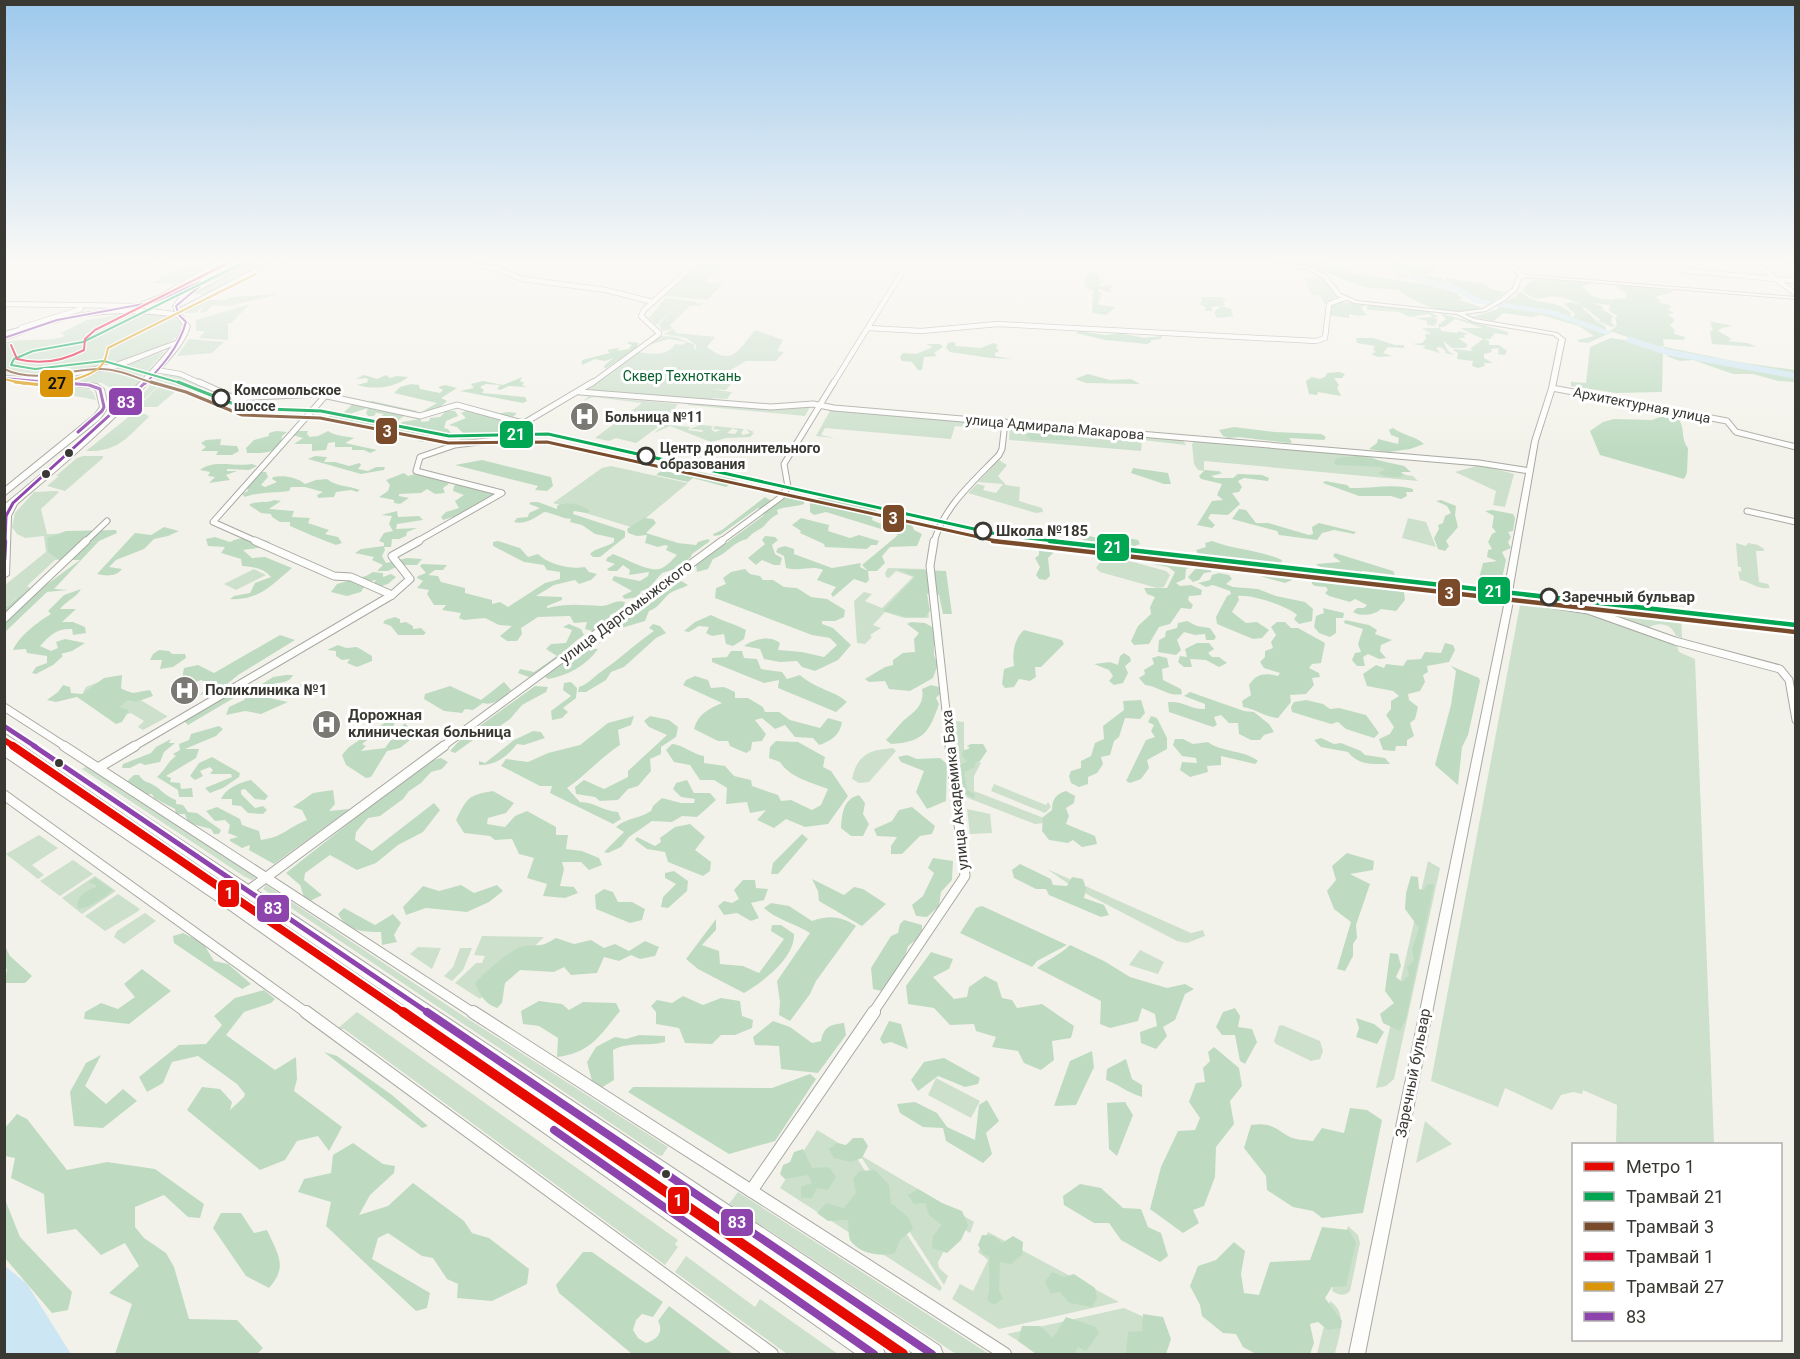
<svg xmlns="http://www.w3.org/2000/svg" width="1800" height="1359" font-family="Roboto,sans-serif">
	<rect width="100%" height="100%" fill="#f3f2ea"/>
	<!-- green -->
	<g fill="#cce0cc">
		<path d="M 30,261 L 133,261 L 129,264 L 19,267 Z"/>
		<path d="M 701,261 L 727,262 L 705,282 L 723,284 L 707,300 L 664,296 Z"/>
		<path d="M 256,262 L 275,262 L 205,294 L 192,294 Z"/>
		<path d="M 197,265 L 207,267 L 175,284 L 150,283 L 185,266 Z"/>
		<path d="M 1304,277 L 1324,278 L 1337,296 L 1327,304 L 1324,303 L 1320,296 L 1312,295 Z"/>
		<path d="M 280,294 L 228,306 L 212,305 L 206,312 L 199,313 L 209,300 L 196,313 L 184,313 L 183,311 C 189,303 205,295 215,296 L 210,300 L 225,300 L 231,297 Z"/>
		<path d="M 666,298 L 698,302 L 697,304 L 704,303 L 700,306 L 690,306 L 670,325 L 673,329 L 662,331 L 659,324 L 675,308 L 656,325 L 649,318 Z"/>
		<path d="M 246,305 L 249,305 L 231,323 L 225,325 L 228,325 L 228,340 L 199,338 L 205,331 L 196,331 L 196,320 Z"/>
		<path d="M 137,312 C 152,313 169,312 181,323 C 188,354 74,373 51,375 C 35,377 20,376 5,374 L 5,342 C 22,338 53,342 65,336 L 61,333 L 87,320 Z"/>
		<path d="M 674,329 L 676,333 L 715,337 L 707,347 C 732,367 739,350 755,330 L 783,340 L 777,351 L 784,352 L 776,361 L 746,361 L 722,375 L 736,378 L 726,390 L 710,389 L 732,392 L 727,399 L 714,398 L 710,400 L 594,391 L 588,388 L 637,352 C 651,354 668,357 675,344 L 682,345 L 686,342 L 669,339 L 649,345 L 660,336 L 675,337 L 695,345 L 694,349 L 696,349 L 696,345 L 686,338 L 664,334 Z"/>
		<path d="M 189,339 L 224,342 L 212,353 L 177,356 Z"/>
		<path d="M 165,351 L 122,400 L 112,399 L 111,388 L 102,383 L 54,380 L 120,368 Z"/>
		<path d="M 164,374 L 173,374 L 205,386 L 192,392 L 177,390 L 157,407 L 138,407 L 171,374 L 136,407 L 132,407 L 157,377 Z"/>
		<path d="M 37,384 L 88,389 L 93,392 L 96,400 L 48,391 Z"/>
		<path d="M 589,396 L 678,404 L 665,422 L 636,443 L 616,438 L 609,441 L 595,438 L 642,403 L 594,397 L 583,401 Z"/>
		<path d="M 693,402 L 772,409 L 811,405 L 805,416 L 687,405 Z"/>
		<path d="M 831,409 L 997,423 L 995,430 L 955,426 L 951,439 L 825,428 L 821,435 L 835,438 L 816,436 Z"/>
		<path d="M 131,415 L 146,414 L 149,417 C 127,437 119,452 86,451 Z"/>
		<path d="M 669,421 L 668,425 L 690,427 L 688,430 L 702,432 L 703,430 L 690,429 L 700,425 L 713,426 L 711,429 L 715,432 L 721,430 L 713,429 L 715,426 L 733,428 L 727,433 L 735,434 L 738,430 L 733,429 L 734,428 L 744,429 L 741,433 L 743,435 L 750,433 L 746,429 L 754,432 L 751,432 L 754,433 L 750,437 L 726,438 L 711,442 L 670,426 L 654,433 Z"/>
		<path d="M 1010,425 L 1183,440 L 1186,445 L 1142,440 L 1141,451 L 1009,440 Z"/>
		<path d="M 1196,440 L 1368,455 L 1406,475 L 1413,476 L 1418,481 L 1204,461 L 1204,470 L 1220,471 L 1220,473 L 1198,470 L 1194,464 L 1192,444 Z"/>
		<path d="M 83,456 L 103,456 L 103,458 L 65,491 L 47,486 L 59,476 L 56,476 L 77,458 Z"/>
		<path d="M 999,460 L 1007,465 L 998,476 L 1006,485 L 1020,487 L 1019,501 L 1042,508 L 1043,512 L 1036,513 L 968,493 L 977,484 L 985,486 L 983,490 L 996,493 L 1003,484 L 978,482 Z"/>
		<path d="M 1480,465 L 1514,474 L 1505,507 L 1493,505 L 1496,491 L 1455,472 Z"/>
		<path d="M 611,466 L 688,483 L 634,528 L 553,503 L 602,468 Z"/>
		<path d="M 56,491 L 59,492 L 41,509 L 47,534 L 91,533 L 64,559 L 55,560 L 27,586 L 32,589 L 26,595 L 16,598 L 5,608 L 5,585 L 46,552 L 44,536 L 25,538 L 17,534 L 12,527 L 15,513 L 34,492 Z"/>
		<path d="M 1408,518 L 1426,522 L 1436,547 L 1402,538 Z"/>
		<path d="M 1736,543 L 1746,546 L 1748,543 L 1758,545 L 1764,549 L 1764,551 L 1756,551 L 1759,582 L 1768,584 L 1770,588 C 1758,590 1751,582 1740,580 L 1738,571 L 1741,572 L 1741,567 L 1738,567 Z"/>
		<path d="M 1111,556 L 1166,571 L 1170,575 L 1164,587 L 1157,588 L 1100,572 L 1096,568 L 1103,557 Z"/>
		<path d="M 888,568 L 925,569 L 929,618 L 904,618 L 885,612 L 873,625 L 881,628 L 870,635 L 872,637 L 865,644 L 857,643 L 854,601 L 864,592 L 872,594 L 865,601 L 882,608 L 913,577 L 896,571 L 889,578 L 886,577 L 885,573 Z"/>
		<path d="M 254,569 L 266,575 L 236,590 L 224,584 Z"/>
		<path d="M 1519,594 L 1681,612 L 1682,638 L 1676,636 C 1671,622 1658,622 1647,628 L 1582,607 Z"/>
		<path d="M 1527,603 L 1588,613 L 1667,640 L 1677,646 L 1679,652 L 1695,659 L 1714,1144 L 1616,1144 L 1617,1105 L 1583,1090 L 1582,1094 L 1573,1092 L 1561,1095 L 1552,1110 L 1505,1088 L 1498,1107 L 1431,1081 L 1520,605 Z"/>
		<path d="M 106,679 L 167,716 L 167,717 L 143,730 L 138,727 L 144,721 L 131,713 L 122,716 L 83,692 L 86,687 Z"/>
		<path d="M 956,721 L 964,722 L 964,749 L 981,763 L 974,776 L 974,791 L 1044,818 L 1044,823 L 1035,824 L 968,798 L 961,793 L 952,726 Z"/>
		<path d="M 893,748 L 896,751 L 869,782 L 859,783 L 852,779 C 857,754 870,750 893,748 Z"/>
		<path d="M 87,766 L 254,876 L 255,878 L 252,880 L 245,877 L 82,769 Z"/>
		<path d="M 994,784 L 1046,805 L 1048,802 L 1051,807 L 1045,813 L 991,791 Z"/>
		<path d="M 967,809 L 990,814 L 992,833 L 970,834 Z"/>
		<path d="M 39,835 L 58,848 L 32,865 L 44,875 L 38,879 L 6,854 Z"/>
		<path d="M 73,860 L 93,874 L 60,896 L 40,881 Z"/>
		<path d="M 1428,861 L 1440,868 L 1394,1079 L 1386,1086 L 1376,1088 Z"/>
		<path d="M 1047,869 L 1191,933 L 1203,930 L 1205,936 L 1187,943 L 1177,941 L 1073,887 Z"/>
		<path d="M 95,876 L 116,891 L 82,914 L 62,898 Z"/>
		<path d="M 266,885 L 465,1017 L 668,1147 L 662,1156 L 658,1155 L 263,889 Z"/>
		<path d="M 118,894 L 140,909 L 137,912 L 105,931 L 85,916 Z"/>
		<path d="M 145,913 L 156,921 L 124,944 L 114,937 L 117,931 Z"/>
		<path d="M 482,936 L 544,937 L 480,999 L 455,983 L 476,963 L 482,963 L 485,956 L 474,955 Z"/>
		<path d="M 418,947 L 441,948 L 432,969 L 410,954 Z"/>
		<path d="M 460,948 L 472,948 L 463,970 L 452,981 L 444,976 L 453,967 Z"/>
		<path d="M 1140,950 L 1164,962 L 1158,974 L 1129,965 Z"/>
		<path d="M 357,1012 L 678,1240 L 675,1244 L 678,1247 L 665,1265 L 344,1029 L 337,1029 Z"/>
		<path d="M 1282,1025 L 1320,1041 L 1323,1051 L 1320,1059 L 1311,1061 L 1276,1044 L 1274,1041 L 1279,1026 Z"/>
		<path d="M 936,1078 L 980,1101 L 971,1118 L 928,1095 Z"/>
		<path d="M 1425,1121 L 1452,1144 L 1416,1163 Z"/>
		<path d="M 817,1130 L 852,1151 L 942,1288 L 940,1291 L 780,1188 Z"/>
		<path d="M 860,1155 L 974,1222 L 970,1233 L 959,1226 L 956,1229 L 938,1262 L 939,1268 L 948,1276 L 944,1285 Z"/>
		<path d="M 738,1192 L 989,1354 L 956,1354 L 729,1204 Z"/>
		<path d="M 1348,1226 L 1358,1235 L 1360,1243 L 1350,1291 C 1344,1297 1339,1295 1332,1291 Z"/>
		<path d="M 988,1232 L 1119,1302 L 999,1329 L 952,1299 L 960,1284 L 973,1291 L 988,1260 L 978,1252 Z"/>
		<path d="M 686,1256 L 755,1307 L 760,1299 L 838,1354 L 787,1354 L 675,1272 Z"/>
		<path d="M 1330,1301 C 1349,1314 1339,1335 1335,1354 L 1317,1354 Z"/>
		<path d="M 1124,1308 L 1144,1317 L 1150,1354 L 1040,1354 L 1007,1334 Z"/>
	</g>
	<!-- forest -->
	<g fill="#bedbc1">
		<path d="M 1289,261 L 1322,261 L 1357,274 L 1428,285 L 1456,293 L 1462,298 L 1460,300 L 1481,307 C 1464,323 1413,304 1399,290 C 1392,289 1364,288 1361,286 C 1338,277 1314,267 1289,261 Z"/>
		<path d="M 1405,262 L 1407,263 L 1404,265 L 1421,263 L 1434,267 L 1435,270 L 1430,274 L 1422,275 L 1441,278 L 1448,284 L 1420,278 L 1388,263 Z"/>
		<path d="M 1087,269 L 1100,275 L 1099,279 L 1105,282 L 1099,284 L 1099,286 L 1112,285 L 1110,290 L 1113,291 L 1107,292 L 1099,289 L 1098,291 L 1104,295 L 1099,295 L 1101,298 L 1098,300 L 1099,305 L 1116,307 L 1106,315 L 1092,313 L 1093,290 L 1085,287 L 1087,285 L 1084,282 L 1086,276 L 1090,273 L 1086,271 Z"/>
		<path d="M 1447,278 L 1485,284 L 1491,289 L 1506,292 L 1493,301 L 1480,302 L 1478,300 L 1466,296 L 1468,293 L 1445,286 L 1451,284 L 1445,281 Z"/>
		<path d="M 1544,279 L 1588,282 L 1589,284 L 1582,286 C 1591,296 1595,299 1609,299 L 1611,301 L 1612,299 L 1627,298 L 1625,296 L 1627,294 L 1615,286 C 1632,284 1659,287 1674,292 L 1655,297 L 1659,299 L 1660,303 L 1670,305 L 1671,308 L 1667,309 L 1674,313 L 1668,315 L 1674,319 L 1673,323 L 1670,325 L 1675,330 L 1674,334 L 1685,337 L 1684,340 L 1663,339 L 1664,346 L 1656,347 L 1610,331 L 1617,326 L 1615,317 L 1618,316 L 1609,311 L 1610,305 L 1592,303 L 1602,306 L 1603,310 L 1613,316 L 1611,322 L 1615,326 L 1612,327 L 1598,321 L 1600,319 C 1585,309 1580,301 1559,297 C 1542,293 1540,307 1522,290 L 1530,281 Z"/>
		<path d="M 1522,292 C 1531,303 1547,301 1558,305 C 1563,307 1567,310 1571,313 L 1570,316 L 1574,317 L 1575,314 L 1564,304 L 1569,302 L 1582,305 L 1584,310 C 1592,315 1595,322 1605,326 L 1608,334 L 1588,343 L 1579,342 L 1578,340 L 1594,336 L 1579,326 L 1541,315 L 1531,317 L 1503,313 L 1494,321 L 1472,317 L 1498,309 L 1498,305 L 1517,296 L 1517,293 Z"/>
		<path d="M 1201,297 L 1222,297 L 1227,300 L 1223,301 L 1225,305 L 1221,306 L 1231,309 L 1233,316 L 1217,318 L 1214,312 L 1221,306 L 1211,307 L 1213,311 L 1204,311 L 1206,308 L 1200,304 L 1202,301 Z"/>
		<path d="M 1338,302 L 1365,305 L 1361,308 L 1367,315 L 1358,316 L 1349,314 L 1349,318 L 1329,315 L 1327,312 L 1331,310 L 1330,306 Z"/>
		<path d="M 1369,305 L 1428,311 L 1439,317 L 1433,317 L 1437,319 L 1437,323 L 1434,324 L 1436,326 L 1427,325 L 1427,321 L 1416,318 L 1433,317 L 1428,314 L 1410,317 L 1399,312 L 1368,310 L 1366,308 Z"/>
		<path d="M 1440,313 L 1508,332 L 1508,335 L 1495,333 L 1490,339 L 1484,339 L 1489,341 L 1489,345 L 1499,345 L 1507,351 L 1505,355 L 1498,354 L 1499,348 L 1491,349 L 1492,352 L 1484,354 L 1484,358 L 1493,363 L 1484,363 L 1485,366 L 1478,368 L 1472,366 L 1473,361 L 1457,359 L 1458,353 L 1453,350 L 1454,349 L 1472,351 L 1471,348 L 1483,339 L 1460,328 L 1483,328 L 1455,319 L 1444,327 L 1440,327 L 1441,331 L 1458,333 L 1458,331 L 1469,334 L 1464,335 L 1465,338 L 1458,338 L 1468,345 L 1465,348 L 1452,348 L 1443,341 L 1448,351 L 1454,355 L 1445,353 L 1446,351 L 1440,347 L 1436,348 L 1440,353 L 1423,348 L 1426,346 L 1412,344 L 1422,343 L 1426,339 L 1425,334 L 1431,334 L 1422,328 L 1439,328 L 1438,325 L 1446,319 Z"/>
		<path d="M 1709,321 L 1733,326 L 1722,328 L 1718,331 L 1732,339 L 1728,341 L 1747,343 L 1757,347 L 1712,344 L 1710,331 L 1713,330 L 1710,324 L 1713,324 Z"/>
		<path d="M 1079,331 L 1105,335 L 1121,333 L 1144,338 L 1162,336 L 1161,339 L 1151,340 L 1151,342 L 1147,344 L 1105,340 L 1076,333 Z"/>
		<path d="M 1356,338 L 1373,338 L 1395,345 L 1404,345 L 1404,348 L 1388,347 L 1383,353 L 1392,356 L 1378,357 L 1371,354 L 1376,352 L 1373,349 L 1375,346 L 1357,343 Z"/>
		<path d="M 1611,338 L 1629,341 L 1663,352 L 1662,392 L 1616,393 L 1571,386 L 1571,382 L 1586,383 L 1590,347 Z"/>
		<path d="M 629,342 L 639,343 L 635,349 L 605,369 L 604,366 L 613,358 L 605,361 L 595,359 L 582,365 L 582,360 L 610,353 L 607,350 L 619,348 L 617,351 L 629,349 L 632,345 L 627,343 Z"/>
		<path d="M 953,342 L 956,343 L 955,346 L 981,348 L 993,343 L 998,345 L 996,348 L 999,351 L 995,353 L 995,356 L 1012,359 L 990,358 L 950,352 L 946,348 L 948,343 Z"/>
		<path d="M 929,344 L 940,344 L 943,347 L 934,353 L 937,356 L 924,357 L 922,370 L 918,370 L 912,362 L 902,361 L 900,357 L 903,353 L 916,354 L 931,348 L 932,346 L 926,345 Z"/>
		<path d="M 1665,347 L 1738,362 L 1795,370 L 1795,382 L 1778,381 L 1753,374 L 1733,374 L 1693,360 L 1680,361 L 1666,356 L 1670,355 L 1671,352 L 1660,348 Z"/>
		<path d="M 1339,372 L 1345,374 L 1342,378 L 1334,378 L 1339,385 L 1337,388 L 1341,396 L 1318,392 L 1317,395 L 1309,394 L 1306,381 L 1312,377 L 1320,379 L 1325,377 L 1327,373 Z"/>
		<path d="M 1088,374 L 1110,380 L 1131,379 L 1140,384 L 1086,383 L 1075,379 Z"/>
		<path d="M 364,375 L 377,379 L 386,375 L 390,378 L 397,376 L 408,377 C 395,388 373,390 357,385 L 368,382 L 367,378 L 356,379 Z"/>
		<path d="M 522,377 L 520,381 L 524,383 L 522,385 L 527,387 L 509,386 L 500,390 L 497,389 L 500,385 L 486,384 L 480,387 L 484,390 L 482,393 L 525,397 L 527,401 L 523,403 L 460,391 L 474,388 L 471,384 L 483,381 L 503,385 Z"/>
		<path d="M 411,384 L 419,385 L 420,389 L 440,393 L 443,390 L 438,387 L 445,385 L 457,388 L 441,398 L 447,401 C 439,409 431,413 420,413 L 437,403 L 394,393 L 400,387 Z"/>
		<path d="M 372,401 L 417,411 L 405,415 L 394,424 L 376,420 L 384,414 L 376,413 L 374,416 L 368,416 L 366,413 L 368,408 L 346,415 L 343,413 L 353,404 Z"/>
		<path d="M 471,409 L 497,414 L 507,412 L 517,413 L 513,417 L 523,419 L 536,413 L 519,421 L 520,425 L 504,433 L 492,433 L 497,436 L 489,440 L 461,442 L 460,439 L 464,434 L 457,427 L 449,425 L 466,418 L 461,413 Z"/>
		<path d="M 446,411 L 455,411 L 458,416 L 446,421 L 444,428 L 448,429 L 451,433 L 442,435 L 399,426 L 402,422 L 420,419 L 422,422 L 429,421 L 430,418 L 440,417 Z"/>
		<path d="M 1671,413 L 1679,414 L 1677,417 C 1686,427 1680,438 1688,448 L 1687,473 L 1684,479 L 1600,455 L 1590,431 L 1603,422 L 1614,419 L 1652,420 Z"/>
		<path d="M 333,414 C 347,421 363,421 379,424 C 396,427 413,432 430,436 L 424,442 L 418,441 L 420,439 L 326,418 Z"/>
		<path d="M 1234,427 L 1275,432 L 1321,434 L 1326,437 L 1324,440 L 1289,438 L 1292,442 L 1289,443 L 1239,437 L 1229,438 L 1223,436 L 1219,430 Z"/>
		<path d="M 1030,428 L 1077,431 L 1077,433 L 1070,440 L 1032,440 L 1026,436 Z"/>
		<path d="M 1393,428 C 1402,435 1415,436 1424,444 L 1410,449 L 1388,452 L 1369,449 L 1377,443 L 1378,439 L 1398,444 L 1399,438 L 1391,435 L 1389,430 Z"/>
		<path d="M 276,431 L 287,432 L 282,436 C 281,455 261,453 247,453 L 246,448 L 254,440 L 269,436 L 269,433 Z"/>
		<path d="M 299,431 L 308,431 L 307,434 L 310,437 L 318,436 L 328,431 C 336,436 345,436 354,438 L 345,443 L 377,450 L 370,453 L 364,450 L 352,450 L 352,447 L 335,447 L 335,442 L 328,443 L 326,450 L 312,451 L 312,444 L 294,444 L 303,438 L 292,435 Z"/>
		<path d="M 221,439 L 220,445 L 237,446 L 239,451 L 232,455 L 216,455 L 218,451 L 201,451 L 206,447 L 201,443 L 206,440 Z"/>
		<path d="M 315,456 L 327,457 L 324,462 L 335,462 L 349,466 L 360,463 L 361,465 L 358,469 L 368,471 L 376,467 L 385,467 L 384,470 L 361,474 L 308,459 Z"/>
		<path d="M 1359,456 L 1404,466 L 1411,472 L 1401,472 L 1403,476 C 1396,479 1384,477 1378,473 L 1385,470 L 1382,467 L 1336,465 L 1334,462 L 1337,458 Z"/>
		<path d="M 482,460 L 551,477 L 553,486 L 547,491 L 535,490 L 538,486 L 455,465 Z"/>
		<path d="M 252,464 L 257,466 L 249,470 L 227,469 L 227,471 L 237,471 L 226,475 L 230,480 L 209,483 L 215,477 L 208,476 L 210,472 L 200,470 C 213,459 236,467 252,464 Z"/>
		<path d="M 666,467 L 694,470 L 690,475 L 695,471 L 737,480 L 726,487 L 693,478 L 688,482 L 656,475 Z"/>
		<path d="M 1133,468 L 1168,473 L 1171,484 L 1164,484 L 1131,473 Z"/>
		<path d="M 1205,470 L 1223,473 L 1211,476 L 1215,478 L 1233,478 L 1238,474 L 1262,475 L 1269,478 L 1268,481 L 1244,478 L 1238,481 L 1242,487 L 1239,492 L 1232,493 L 1240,504 L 1228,515 L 1211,514 L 1208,518 L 1215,525 L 1212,528 L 1197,525 L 1212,501 L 1223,500 L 1217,495 L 1222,484 L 1201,479 L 1199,476 Z"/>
		<path d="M 259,472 L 266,472 L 268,477 L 261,485 L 265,487 L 277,482 L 272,479 L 273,477 C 283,475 297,477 305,484 L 316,480 L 327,479 C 334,486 350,486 360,490 L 357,492 L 351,490 L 336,492 L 334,497 L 318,498 L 317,495 L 323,492 L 305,487 L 291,487 L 289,491 C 275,493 257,492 245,497 L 242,494 L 248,491 L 247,487 Z"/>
		<path d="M 404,473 L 408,476 L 419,473 L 434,475 L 434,479 L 444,480 L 449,484 L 443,488 L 445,493 L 435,494 L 427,489 L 421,493 L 399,494 L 399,496 L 409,498 L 400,504 L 394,503 L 394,500 L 379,497 L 388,491 L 390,485 L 386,480 Z"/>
		<path d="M 461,481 L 501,492 L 498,498 L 476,504 L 456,516 L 443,520 L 441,517 L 446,512 L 459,508 L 455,501 L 464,495 L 453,491 L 454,486 Z"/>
		<path d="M 1325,481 L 1347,485 L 1350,488 C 1371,489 1391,483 1413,489 L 1413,492 L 1406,492 L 1407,496 L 1401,499 L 1391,496 L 1359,496 L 1323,483 Z"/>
		<path d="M 783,496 L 804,496 L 804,504 C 795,507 786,506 777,510 L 778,514 C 770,518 769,521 763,527 C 757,531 752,533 747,539 C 733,542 727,554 713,559 L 708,569 L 697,572 L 696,565 L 763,516 L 765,511 L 758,508 L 720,535 L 714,536 L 713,534 L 722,530 L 765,497 L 770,500 Z"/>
		<path d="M 819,498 C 832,498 872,503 878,513 L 873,516 L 872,520 L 886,526 L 881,529 L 826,512 L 814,515 L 810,512 L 810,501 Z"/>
		<path d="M 274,500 L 281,501 L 269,509 L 294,511 L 292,517 L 310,518 L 308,523 L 329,530 L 325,534 L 338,537 L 342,543 L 336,545 C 320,539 306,533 290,526 L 290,522 L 280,522 L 272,517 L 271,514 L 261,513 L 249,505 C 256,500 266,504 274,500 Z"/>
		<path d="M 1441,500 L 1456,506 L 1455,515 L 1458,527 L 1446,541 L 1449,546 L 1445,551 L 1438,549 L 1434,538 L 1439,529 L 1438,525 L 1443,523 L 1445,516 L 1451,513 L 1447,506 L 1436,501 Z"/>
		<path d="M 531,502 L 538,502 L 557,509 L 557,506 C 567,501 581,504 590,511 L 587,513 L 574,511 L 573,514 L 625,531 L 625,537 L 600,557 L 593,557 L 590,554 C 595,548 607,547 614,542 L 614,538 L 595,534 L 582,525 L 570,522 L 571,519 C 560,518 554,513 544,512 C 535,518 525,525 514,522 L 517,518 L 528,517 L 529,513 L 540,508 L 529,504 Z"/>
		<path d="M 1239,509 L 1246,510 L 1256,523 L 1268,523 L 1309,535 L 1313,534 L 1312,527 L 1319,523 L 1356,532 L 1354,534 L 1334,530 L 1322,533 L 1317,540 L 1279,535 L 1277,531 L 1232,519 Z"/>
		<path d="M 1492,510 L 1513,514 L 1515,518 L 1513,531 L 1508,532 L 1511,537 L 1508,542 L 1511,548 L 1502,552 L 1506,560 L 1501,583 L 1485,581 L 1479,578 L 1483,563 L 1497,561 L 1487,557 L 1488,550 L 1492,549 L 1488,542 L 1492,534 L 1496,532 L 1492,527 L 1494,516 L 1485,511 Z"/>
		<path d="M 397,511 L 398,517 L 419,516 L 423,520 L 397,524 L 396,529 L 417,528 L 407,532 L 406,536 L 399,539 L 392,539 L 391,547 L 384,547 L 385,550 L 382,556 L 386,563 L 407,558 L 422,559 L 417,565 L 400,565 L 388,571 L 377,571 L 383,565 L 372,560 L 374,557 L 355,553 L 361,549 L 384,546 L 384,543 L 379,541 L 384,533 L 393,531 L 389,524 L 392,516 L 381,515 Z"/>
		<path d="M 888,511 L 898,513 L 897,519 L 911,522 L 914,530 L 922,534 L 917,546 L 890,547 L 882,556 L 885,563 L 877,571 L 868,571 L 869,580 L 866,583 L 854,579 L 833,597 L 831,594 L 836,587 L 817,580 L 823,570 C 812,565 800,572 786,568 L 784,556 L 776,552 L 778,548 L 785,546 L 794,549 L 794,554 L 832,568 L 861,563 L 860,567 L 868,571 L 862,565 L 898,535 L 888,530 L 891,521 L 884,518 L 883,513 Z"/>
		<path d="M 644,518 L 653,519 L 656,523 L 646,533 L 678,543 L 696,545 L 698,542 L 708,539 L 710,541 L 692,554 L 691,557 L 679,568 L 662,573 L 648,589 L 641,591 L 639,597 L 625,599 L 622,596 L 632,591 L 612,580 L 614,576 L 640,581 L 648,576 L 649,572 L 629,575 L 630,570 L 623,565 L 617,571 L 609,571 L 607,569 L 615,564 L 606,561 L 607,558 L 613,554 C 625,558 651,574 662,568 C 668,565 673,559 677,555 L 666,550 L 668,546 L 665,545 L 658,547 L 645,543 L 647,535 L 637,536 L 628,533 L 627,529 Z"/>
		<path d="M 801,518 L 829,525 L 828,531 L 850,538 L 859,535 L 879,541 L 877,545 L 871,545 L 867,549 L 825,547 L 824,544 L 800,533 L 801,531 L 792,525 Z"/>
		<path d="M 164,527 L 179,531 L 168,536 L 154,539 L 144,549 L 116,560 L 109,567 L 122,569 C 116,577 106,576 97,574 L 135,533 L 151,535 Z"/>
		<path d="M 116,530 L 117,533 L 99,541 L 54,589 L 68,590 L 47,592 L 5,632 L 5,608 L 18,597 L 38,591 L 80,560 L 59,560 L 48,552 L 47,538 L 66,531 Z"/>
		<path d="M 1004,534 L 1037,538 L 1044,544 L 1057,549 L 1048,558 L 1050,576 L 1046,580 L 1039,579 L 1036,575 L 1040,567 L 1035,558 L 1039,555 L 1039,548 L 1001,543 L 997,538 Z"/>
		<path d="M 1088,535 C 1102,542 1122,536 1138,540 L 1140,544 L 1135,546 L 1092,543 L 1156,555 C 1169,551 1184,553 1194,562 L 1193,567 L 1186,569 L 1185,579 L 1176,583 L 1180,586 L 1191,585 L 1202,590 L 1201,595 L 1189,596 L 1188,600 L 1193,605 L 1191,609 L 1181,608 L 1170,624 L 1159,627 L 1149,644 L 1134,645 L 1131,641 L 1138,626 L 1151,614 L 1150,607 L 1155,597 L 1147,594 L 1144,588 L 1167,588 L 1175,572 L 1168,567 C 1150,564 1133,557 1116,554 C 1096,551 1085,557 1065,547 L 1068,543 L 1084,542 L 1081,537 Z"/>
		<path d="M 765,536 L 775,537 L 778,540 L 772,545 L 775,554 L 782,558 L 780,565 L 774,565 L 762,560 L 756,565 L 748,558 L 765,544 L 762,540 Z"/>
		<path d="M 215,537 L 230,542 C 241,536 259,537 270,542 L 265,547 L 243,550 L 252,558 L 265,557 L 292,568 C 272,585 258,601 230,599 L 234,596 L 250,593 L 255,583 L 271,577 C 263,568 253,567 242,566 L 241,559 L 221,553 L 225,547 L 208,546 L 206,539 Z"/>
		<path d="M 498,541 L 520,548 L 528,557 L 538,554 C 548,564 570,570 585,567 L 589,572 L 597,574 L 591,580 L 579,584 L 575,580 L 554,585 L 536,596 L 562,597 L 562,600 L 547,606 L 547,608 C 567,603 582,605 601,606 C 610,606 615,599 625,602 L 623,609 L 610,615 L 609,623 L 592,631 L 585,629 L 587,622 L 574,623 L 570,616 L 538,617 L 521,628 L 522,634 L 517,641 L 507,641 L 500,636 L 512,626 L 499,625 L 485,618 L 464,620 L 459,618 L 461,613 L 442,610 L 446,605 L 434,605 L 427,594 L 429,590 L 417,588 L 423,581 L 417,578 L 418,576 L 426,573 L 420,566 L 422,564 L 447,565 L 443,570 L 435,570 L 428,575 L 438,576 L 441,582 L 465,588 L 465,593 L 492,600 L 492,604 L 500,602 L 508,607 L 545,583 L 560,579 L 560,572 L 547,570 L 544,565 L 524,562 L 493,546 L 493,542 Z"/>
		<path d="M 1212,541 C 1235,550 1260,550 1282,560 L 1281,563 L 1314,570 L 1316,573 L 1310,575 L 1292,574 L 1292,580 L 1285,583 L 1263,577 L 1255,571 L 1240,569 L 1230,565 L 1225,567 L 1212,566 L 1211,572 L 1204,573 L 1199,580 L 1193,582 L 1188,577 L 1198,566 L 1196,559 L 1199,556 L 1196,550 L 1206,547 L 1205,543 Z"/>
		<path d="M 1335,553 L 1393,571 L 1395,575 L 1363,571 L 1359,574 L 1345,573 L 1409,584 L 1404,593 L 1405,600 L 1396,611 L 1381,609 C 1375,615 1361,617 1353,612 L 1357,608 L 1364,608 L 1367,605 L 1355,599 L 1350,602 L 1329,596 L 1325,593 L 1328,590 L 1326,587 L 1315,586 L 1312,584 L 1312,578 L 1322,572 L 1340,572 C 1333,570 1322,570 1316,564 L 1341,562 L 1333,556 Z"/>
		<path d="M 745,569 L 750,574 L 760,576 L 763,580 L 773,580 L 784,587 L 797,588 L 811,597 L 827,599 L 845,610 L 844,617 L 835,621 L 822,621 L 822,624 L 833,628 L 851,645 L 838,660 L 815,671 L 802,667 L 797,661 L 780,662 L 764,659 L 760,649 L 744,646 C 753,639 770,635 780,643 L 778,650 L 802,652 L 824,657 L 837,645 L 830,638 L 812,635 L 715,598 L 716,588 L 726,584 L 723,578 L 731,572 Z"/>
		<path d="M 898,569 L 946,571 L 952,614 L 943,614 L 939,595 L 933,592 L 927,594 L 930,611 L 925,617 L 906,617 L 883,611 L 915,577 Z"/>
		<path d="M 373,572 L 383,573 L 383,577 L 391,574 L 396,577 L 388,584 L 375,588 L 372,586 L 376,580 L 356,584 L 364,587 L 361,592 L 347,596 L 331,592 L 337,584 L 366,576 Z"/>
		<path d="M 1219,573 L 1229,575 L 1232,579 L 1226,584 L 1233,587 L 1258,589 L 1276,596 L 1305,602 L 1313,609 L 1312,621 L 1299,624 L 1294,619 L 1297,615 C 1287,606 1251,594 1238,596 L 1239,600 L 1232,612 L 1246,623 L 1257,622 L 1269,630 L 1262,638 L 1253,639 L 1217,624 L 1216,617 L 1227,596 L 1231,594 L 1230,591 L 1213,585 L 1206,587 L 1198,583 L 1210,580 L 1212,575 Z"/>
		<path d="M 678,579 L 688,585 C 682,589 673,590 669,594 C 662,600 658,608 649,611 L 645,621 L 611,631 L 599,643 L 591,645 L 590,642 L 597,636 Z"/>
		<path d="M 81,589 C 77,597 66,601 60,609 L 76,609 L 62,622 L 73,622 L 85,627 L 86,633 L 73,635 L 72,629 C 57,628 50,635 40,646 L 51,651 L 58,648 L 56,642 L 65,639 L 85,643 L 72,651 L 61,654 L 63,656 L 53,665 L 36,674 L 32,673 L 36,667 L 47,663 L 47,656 L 27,653 L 26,649 L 13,650 C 19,636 39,621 51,614 L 48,611 L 64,595 Z"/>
		<path d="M 1323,608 L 1344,613 L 1343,618 L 1336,618 L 1336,633 L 1330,637 L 1319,633 L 1314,627 L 1316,616 L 1324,613 Z"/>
		<path d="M 711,615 C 724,622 733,623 746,630 L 744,639 L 733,646 L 726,644 L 724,634 L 712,636 L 706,633 L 709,627 L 699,626 L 689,632 L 684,631 L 695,622 Z"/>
		<path d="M 395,617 L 400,619 L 400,623 L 406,622 L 413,626 L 413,629 L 421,628 L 426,633 L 423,635 L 398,635 L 391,626 L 383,623 L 385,620 Z"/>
		<path d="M 1345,620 L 1369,625 L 1377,630 L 1375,634 L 1392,640 L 1381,645 L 1380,651 L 1386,658 L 1379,659 L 1368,654 L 1363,657 L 1365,666 L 1357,666 L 1352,660 L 1355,653 L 1361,652 L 1358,644 L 1363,629 L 1344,623 Z"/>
		<path d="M 1187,621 L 1197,626 L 1210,628 L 1216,637 L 1214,640 L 1206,640 L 1205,634 L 1195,635 L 1184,632 L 1177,640 L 1181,650 L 1176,655 L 1158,652 L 1159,640 L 1165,637 L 1166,631 L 1177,628 L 1178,623 Z"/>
		<path d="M 911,622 L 925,623 L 934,628 L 934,656 L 938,664 L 933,678 L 910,691 L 889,689 L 885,681 L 869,682 L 865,679 L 885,667 L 893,665 L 893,660 L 903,653 L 915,652 L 914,639 L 919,633 L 907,624 Z"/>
		<path d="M 1277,622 L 1285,622 L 1291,628 L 1298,628 L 1325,643 L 1321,663 L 1312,664 L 1309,668 L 1319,673 L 1320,677 L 1312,678 L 1314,685 L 1306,694 L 1290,695 L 1291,702 L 1278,718 C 1264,717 1256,709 1243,707 L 1242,701 L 1251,695 L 1249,685 C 1257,673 1265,673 1278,676 L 1280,673 L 1264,668 L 1260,662 L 1265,657 L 1265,651 L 1273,648 L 1271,642 L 1276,635 L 1271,627 Z"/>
		<path d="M 569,624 L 581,629 L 584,635 C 571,643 563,655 550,664 C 544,669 536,673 529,677 L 518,673 L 520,669 L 534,672 L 557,656 L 546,649 L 551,644 L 566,643 L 572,630 L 563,627 Z"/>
		<path d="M 653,624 L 660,626 L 666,633 L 656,638 L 624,667 L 611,672 L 606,680 L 586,692 L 578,692 L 579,687 C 590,683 593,677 602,671 C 620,659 636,643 654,631 L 649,628 Z"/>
		<path d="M 1024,630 L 1062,640 L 1064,644 L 1041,667 L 1035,667 L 1036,677 L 1030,681 L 1019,679 L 1014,687 L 1005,688 L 1002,684 L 1004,669 L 1014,666 C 1012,653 1014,639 1024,630 Z"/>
		<path d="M 280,635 L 295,640 L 238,675 L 219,691 L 200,695 L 209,683 L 201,680 L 190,684 L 182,679 L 184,668 L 198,665 L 214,673 Z"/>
		<path d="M 1197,643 L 1209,643 L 1214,649 L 1208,653 L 1212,657 L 1219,657 L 1227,663 L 1219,667 L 1206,660 L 1190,659 L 1192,667 L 1184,667 L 1178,662 L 1180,656 L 1187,657 L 1185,649 Z"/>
		<path d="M 1445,643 L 1453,645 L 1455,650 L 1449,662 L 1427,666 L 1428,672 L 1423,675 L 1425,682 L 1420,691 L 1408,694 L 1409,700 L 1418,707 L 1415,719 L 1410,723 L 1414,736 L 1407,740 L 1407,746 L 1396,746 L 1395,751 L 1383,750 L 1379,739 L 1390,734 L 1394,727 L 1386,715 L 1391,709 L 1391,701 L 1399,696 L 1393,691 L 1367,686 L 1363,674 L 1376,665 L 1384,668 L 1386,664 L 1403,666 L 1407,660 L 1421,659 L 1425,652 L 1441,653 Z"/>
		<path d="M 338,645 L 346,648 L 357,647 L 372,656 L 372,661 L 357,667 L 347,663 L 350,659 L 342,660 L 336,656 L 336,651 L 327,650 Z"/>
		<path d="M 582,647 L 598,649 C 587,665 567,676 548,679 L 544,676 Z"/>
		<path d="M 159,650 L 169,651 L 172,654 L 185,654 L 186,658 L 173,667 L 160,669 L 162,660 L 150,660 L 153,654 Z"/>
		<path d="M 731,651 L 742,651 L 744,658 L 757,659 L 761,669 L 782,672 L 787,679 L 800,675 C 817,690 834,690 847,702 L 836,712 L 778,688 L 779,680 L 764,683 L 712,662 L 712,658 L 727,657 Z"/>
		<path d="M 1124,653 L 1130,657 L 1131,661 L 1125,666 L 1128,673 L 1123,683 L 1114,685 L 1109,681 L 1113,676 L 1109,670 L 1094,664 L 1110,662 L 1118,665 L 1120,656 Z"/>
		<path d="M 1159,656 L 1167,658 L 1169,667 L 1162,669 L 1163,680 L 1181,689 L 1182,694 C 1168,697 1158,686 1145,685 L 1139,678 L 1145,674 L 1144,670 L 1154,664 L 1152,658 Z"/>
		<path d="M 1451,666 L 1479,678 L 1480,681 L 1468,735 L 1462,747 L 1458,785 L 1435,765 L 1451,705 L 1456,671 Z"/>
		<path d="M 122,675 L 121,689 L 133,693 L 150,690 L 153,696 L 136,702 L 128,700 L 119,707 L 129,710 L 122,722 L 116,724 L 77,697 L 56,702 L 47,700 L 58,692 L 63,685 L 70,687 L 71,693 L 82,694 L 104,678 Z"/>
		<path d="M 286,675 L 293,675 C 290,682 282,683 275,683 L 270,690 L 273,690 C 283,683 293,687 305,684 L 308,689 C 297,697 291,690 280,689 L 269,698 L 288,702 L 261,714 L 245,711 L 226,715 L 229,707 L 244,700 L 248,694 L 263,689 L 262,684 L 273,677 Z"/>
		<path d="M 695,676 L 708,680 L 711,688 L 724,687 L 735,692 L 735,698 L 748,698 L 763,707 L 765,712 L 779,712 L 790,720 L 820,728 L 828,718 L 842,722 C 840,735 831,741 819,745 L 813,738 L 795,737 L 785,725 L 775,729 L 762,718 L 755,720 L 766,734 L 762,741 L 752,742 L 751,750 L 746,753 L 730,746 L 728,741 L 718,741 L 694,729 C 698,714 708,709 722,703 L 683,685 L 686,680 Z"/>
		<path d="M 504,682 L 511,690 C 503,698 494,706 483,703 L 473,710 L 465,709 L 462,713 L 444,711 L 424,699 L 425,694 L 450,686 L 481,700 Z"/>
		<path d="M 571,682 L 577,688 L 576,698 L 563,708 L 568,712 L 562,718 L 552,720 L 551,711 L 571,696 L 563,690 L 564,683 Z"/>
		<path d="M 247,685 L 249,689 L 188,725 L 184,721 Z"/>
		<path d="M 931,685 L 939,687 L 940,694 L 936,698 L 939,704 C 929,733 923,742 891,744 L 886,740 C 892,734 897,727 903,721 C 914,712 925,705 922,689 Z"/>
		<path d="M 535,686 L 548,687 L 546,692 L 522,705 L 510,719 L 500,726 L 490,728 L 455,753 L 450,751 L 459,741 Z"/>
		<path d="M 1190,692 L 1244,711 L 1254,712 L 1269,724 L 1274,732 L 1264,735 L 1260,740 L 1251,740 L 1239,734 L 1238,723 L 1229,723 L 1221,715 L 1214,717 L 1217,725 L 1213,727 L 1169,712 L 1168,702 C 1185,701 1191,710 1205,709 L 1205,704 L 1184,696 Z"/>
		<path d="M 1141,700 L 1145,713 L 1140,719 L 1125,718 L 1119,737 L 1114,741 L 1110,755 L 1101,757 L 1103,764 L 1097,773 L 1088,777 L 1088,784 L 1079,787 L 1071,783 L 1069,776 L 1071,771 L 1081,768 L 1081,761 L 1091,756 L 1095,743 L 1104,739 L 1103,726 L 1124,710 L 1123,701 Z"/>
		<path d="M 1306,700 L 1323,704 L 1330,709 L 1339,708 L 1366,715 L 1379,733 L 1374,738 L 1346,729 L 1338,722 L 1331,724 L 1292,712 L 1291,707 L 1294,702 Z"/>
		<path d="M 634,716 L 631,725 L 618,730 L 620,745 C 600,758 586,775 567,788 L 580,802 C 596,802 602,811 618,812 L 621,819 L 613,824 L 550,793 L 552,786 L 540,786 L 501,766 L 506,759 L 528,762 L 548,753 L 580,745 L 608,723 Z"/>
		<path d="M 650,716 L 669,720 L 678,727 L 676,737 L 661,747 L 661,754 L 650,759 L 651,771 L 638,786 L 628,789 L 618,800 L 600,801 L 595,797 L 576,794 L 575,787 L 584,780 L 604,789 L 628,777 L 628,771 L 667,735 L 649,727 L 644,721 Z"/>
		<path d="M 1151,716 L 1157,718 L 1167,738 L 1167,749 L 1147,760 L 1149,768 L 1141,779 L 1130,783 L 1126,781 L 1146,740 L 1155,737 L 1151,731 L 1154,725 L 1148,722 Z"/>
		<path d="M 389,720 L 395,721 L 393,728 L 388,729 L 388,725 L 362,744 L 366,746 L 361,751 L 385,748 L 391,740 L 402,736 L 401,727 L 405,723 L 408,727 L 413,728 L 415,736 L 400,748 L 387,751 L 371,777 L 366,778 L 346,765 L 342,755 L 349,747 Z"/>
		<path d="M 219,726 L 223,729 L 216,736 L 185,749 L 199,749 L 196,758 L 166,776 L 171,778 L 170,782 L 180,783 L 181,789 L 192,788 L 193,797 L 179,797 L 178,790 L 157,777 C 166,769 168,761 176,756 L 173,754 L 180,750 L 179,744 L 189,740 L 191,734 Z"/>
		<path d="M 533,731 L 541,732 L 545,738 L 524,745 L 517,744 C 508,756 494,766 479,765 L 479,761 L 485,763 L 514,740 Z"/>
		<path d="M 1321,738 L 1334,744 L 1341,743 L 1361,751 L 1365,755 L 1385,758 L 1390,764 C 1373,764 1359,766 1348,752 L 1321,747 L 1314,740 Z"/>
		<path d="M 171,739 L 169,743 L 175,743 L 164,752 L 160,762 L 145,765 L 140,763 L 130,768 L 122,768 L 123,764 L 151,753 L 156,747 Z"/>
		<path d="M 1175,739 L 1183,739 L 1193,744 L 1208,742 C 1220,752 1245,750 1258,761 L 1255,764 L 1221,756 L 1221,765 L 1207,766 L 1208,772 L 1190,777 L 1180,770 L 1182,762 L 1197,763 L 1196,758 L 1182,756 L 1173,745 Z"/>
		<path d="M 776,741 L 798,742 L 825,757 L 823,767 L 831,771 L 848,796 L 828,824 L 805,827 L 786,819 L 774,828 L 757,820 L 766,810 L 750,813 L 747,802 L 726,804 L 727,788 L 714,780 L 700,780 L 690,765 L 674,762 L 666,750 L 672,744 C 684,745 692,754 704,756 L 704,763 L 725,766 L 734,776 L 751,780 L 752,786 L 778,795 L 781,801 L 791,800 L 812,810 L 821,805 L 828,789 C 812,783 789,777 780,762 L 769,758 L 770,747 Z"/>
		<path d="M 971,744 L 983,744 L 987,751 L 980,761 L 975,763 L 975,767 L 964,772 L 967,790 L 975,794 L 974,799 L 963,792 L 959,765 L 967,762 L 962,755 L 963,751 L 970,748 L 967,746 Z"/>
		<path d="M 907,755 L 917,759 L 940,758 L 947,764 L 946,801 L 927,809 L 916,792 L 924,771 L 901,762 L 898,757 Z"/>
		<path d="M 212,757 L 240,773 L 239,777 L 223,788 L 210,793 L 205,788 L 232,777 L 231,774 L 210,774 L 213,770 L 210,767 L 200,771 L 203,776 L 195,780 L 190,776 L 199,763 Z"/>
		<path d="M 441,758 L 448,762 L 442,769 L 431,772 L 421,783 L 409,791 L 403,799 L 380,816 L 368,818 L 356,832 L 355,840 L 372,851 L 434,803 L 440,810 L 423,832 L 398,845 L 376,863 L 357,870 L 330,855 L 305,873 L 304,880 L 322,895 L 306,903 L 300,885 L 286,873 L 426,762 Z"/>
		<path d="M 134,775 L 139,775 C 144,783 148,781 155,786 C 164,792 164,795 176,800 L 176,804 L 183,805 L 188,812 L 197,813 L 221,830 L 219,834 L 214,834 L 211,829 L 188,823 L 185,814 L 176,814 L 175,809 L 154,798 L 152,794 L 143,795 L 124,784 Z"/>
		<path d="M 251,780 L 268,796 L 265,800 L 255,799 L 245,789 L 241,790 L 241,794 L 255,808 L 263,806 L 267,810 L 263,814 L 248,813 L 241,806 L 232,805 L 232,799 L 221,799 C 225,789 240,782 251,780 Z"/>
		<path d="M 687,780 L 694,793 L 710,793 L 716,800 L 697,817 L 682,816 L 672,822 L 652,821 L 629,837 L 621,847 L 608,853 L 604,852 L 624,832 L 616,827 C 628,817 639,819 651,811 L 653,806 L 662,798 L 681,803 L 694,803 L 695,799 L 681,797 L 673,789 L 676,783 Z"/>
		<path d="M 333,790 L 335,804 L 329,811 L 350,809 L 274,864 L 249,850 L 250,845 L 242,848 L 230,841 L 230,839 L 238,837 L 228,833 L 230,825 L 225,820 L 215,821 L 206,811 L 217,807 L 240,819 L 242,825 L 259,831 L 261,840 C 283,837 287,828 307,820 L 302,810 L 293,807 L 313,793 Z"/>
		<path d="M 493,791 L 514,803 L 506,813 L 488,818 L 487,824 L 505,827 L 515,816 L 527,811 L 556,827 L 556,835 L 568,835 L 566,849 L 582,851 L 599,858 L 602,865 L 589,870 L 581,862 L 562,862 L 564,869 L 560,886 L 574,887 L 578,893 L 565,898 L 543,896 L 547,884 L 527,878 L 534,858 L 519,854 L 512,839 L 495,840 L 490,836 L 464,833 L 456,820 C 467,798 468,795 493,791 Z"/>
		<path d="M 1066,791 L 1075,796 L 1074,803 L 1066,808 L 1069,816 L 1066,824 L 1095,836 L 1097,844 L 1082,847 L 1073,840 L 1068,843 L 1049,840 L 1042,831 L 1043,817 L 1052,810 C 1052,799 1056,794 1066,791 Z"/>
		<path d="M 859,795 L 865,803 L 863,814 L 869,824 L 863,836 L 851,836 L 841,828 C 842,814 843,799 859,795 Z"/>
		<path d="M 912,807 L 935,826 L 932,834 L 920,836 L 902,854 L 891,854 L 891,846 L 897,837 L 877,836 L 874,829 L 892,821 L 899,810 Z"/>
		<path d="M 690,824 L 705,837 L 695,850 L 711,862 L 710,871 L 703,876 L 668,862 L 665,852 L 647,849 L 635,840 L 637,837 L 655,846 L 661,842 L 660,838 L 675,827 Z"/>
		<path d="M 802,834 L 808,839 L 778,874 L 771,874 L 773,863 Z"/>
		<path d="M 1347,853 L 1374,861 L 1373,870 L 1350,874 L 1370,884 L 1356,925 L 1357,938 L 1353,944 L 1353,956 L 1345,971 L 1337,969 L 1351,922 L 1334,909 L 1327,891 L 1336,880 L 1332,866 Z"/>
		<path d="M 933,858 L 953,861 L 952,880 L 941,892 L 939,906 L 927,917 L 916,916 L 912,905 L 923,896 L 934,873 L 928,868 Z"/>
		<path d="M 1020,864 L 1051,879 L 1053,885 L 1067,886 L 1072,877 L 1083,879 L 1086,889 L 1084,898 L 1104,905 L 1109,915 L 1101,917 L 1049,895 L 1046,889 L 1036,889 L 1014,878 L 1012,870 Z"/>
		<path d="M 674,871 L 688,881 L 687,891 L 668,908 L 661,907 L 663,897 L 676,884 L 665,878 L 665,873 Z"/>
		<path d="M 1411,876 L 1418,877 L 1419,889 L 1424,890 L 1428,884 L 1434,884 L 1433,890 L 1406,1018 L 1400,1031 L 1383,1023 L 1380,1014 L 1394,1003 L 1385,991 L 1390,953 L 1398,954 L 1401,966 L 1396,977 L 1402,982 L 1409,975 L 1407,967 L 1414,960 L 1412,949 L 1419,928 L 1405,909 L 1406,893 Z"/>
		<path d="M 95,878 L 113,890 C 106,897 85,911 77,908 C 78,895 84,891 96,887 L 96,885 L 89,882 Z"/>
		<path d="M 812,879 L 844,895 L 854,887 L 863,889 L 886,904 L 862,926 L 819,901 L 818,891 Z"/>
		<path d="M 743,880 L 755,880 L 756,888 L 768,889 L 764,900 L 751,903 L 759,918 L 751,921 L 737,913 L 724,915 L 718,906 L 724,901 L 732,903 L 739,899 L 734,890 Z"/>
		<path d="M 461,885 L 474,893 L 497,885 L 503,891 L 489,902 L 467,912 L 426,908 L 406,915 L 403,907 L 423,886 L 439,891 Z"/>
		<path d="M 604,889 L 613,892 L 618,902 L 632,902 L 645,909 L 642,920 L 630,923 L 596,909 L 595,895 Z"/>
		<path d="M 771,903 L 789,906 L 812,921 C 829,915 841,916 856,926 L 816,981 L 810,994 L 790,1021 L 779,1015 L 780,1002 L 777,981 L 810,933 C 796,924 775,919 764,908 Z"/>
		<path d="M 982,906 L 1067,945 L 1037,961 L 1032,967 L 960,933 L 976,908 Z"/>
		<path d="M 344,908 L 375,925 L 393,914 L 401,923 L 394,935 L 397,942 L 382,945 L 381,932 C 362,932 348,931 338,914 Z"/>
		<path d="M 716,919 L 716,930 L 702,945 L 719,951 L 720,964 L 743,966 L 759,973 L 784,939 L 771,931 L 772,925 L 781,925 L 794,934 C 795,958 763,982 744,993 L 698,969 L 686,959 Z"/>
		<path d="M 904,920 L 922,925 L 922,935 L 908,946 L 903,963 L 881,991 L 873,989 L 871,968 L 891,936 L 898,933 L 900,924 Z"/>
		<path d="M 183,933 L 203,943 L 214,961 L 228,964 L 251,984 L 242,989 L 174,943 L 173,936 Z"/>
		<path d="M 556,938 L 574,944 L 591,940 L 604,948 L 615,944 L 629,951 L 645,941 L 659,947 L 655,956 L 640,959 L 631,955 L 619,961 L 604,957 L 597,973 L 571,975 L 564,967 L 554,972 L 520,970 L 505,983 L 502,1003 L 497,1008 C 484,1003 480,995 475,983 C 484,973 512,947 525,946 C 542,944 539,948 556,938 Z"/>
		<path d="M 4,944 L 10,956 L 32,976 L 25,983 L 5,983 L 7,969 L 5,968 Z"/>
		<path d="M 1070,945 L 1104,961 L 1130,977 L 1167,988 L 1185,984 L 1194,989 L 1185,994 L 1175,1020 L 1163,1027 L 1167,1036 L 1156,1049 L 1141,1043 L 1140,1032 L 1157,1026 L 1155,1014 L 1142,1008 L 1138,1021 L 1110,1028 L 1100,1024 L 1101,1001 L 1037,968 C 1048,959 1060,955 1070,945 Z"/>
		<path d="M 931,952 L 953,959 L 949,969 L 933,977 L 954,999 L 967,997 L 969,987 L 985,976 L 997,982 L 1002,998 L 1012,1000 L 1017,1008 L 1042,1004 L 1074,1026 L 1071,1038 L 1052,1041 L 1054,1060 L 1041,1070 L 1024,1063 L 1018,1051 L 992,1047 L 996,1037 L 976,1031 L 974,1024 L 950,1025 L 934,1008 L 908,1004 L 906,986 Z"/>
		<path d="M 142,969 L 171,991 L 129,1024 L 84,1019 L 85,1012 L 101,1003 L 118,1009 L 135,997 L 124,984 Z"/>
		<path d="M 264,990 L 275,999 L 271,1003 L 244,1012 L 226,1035 L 275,1070 L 296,1057 L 297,1079 L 294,1091 L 342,1127 L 329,1151 L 318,1136 L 297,1141 L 285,1160 L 260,1170 L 187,1110 L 202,1087 L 220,1089 L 232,1102 L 230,1110 L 244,1097 L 245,1094 L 237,1084 L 198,1056 L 172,1062 L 163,1083 L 147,1092 L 139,1077 L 179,1045 L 206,1044 L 222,1025 L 214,1016 L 235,998 Z"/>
		<path d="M 683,996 L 703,1005 L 721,998 L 740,1001 L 742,1016 L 753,1020 L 752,1028 L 735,1035 L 721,1035 L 712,1044 L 685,1043 L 679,1028 L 656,1024 L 656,1012 L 651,1006 L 657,1000 L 672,1003 Z"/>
		<path d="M 539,1001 L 562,1004 L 569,1010 L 583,1002 L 616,1003 L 620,1011 C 600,1035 591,1053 557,1057 L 558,1038 L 539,1026 L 523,1024 L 521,1011 Z"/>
		<path d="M 1235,1008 L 1240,1016 L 1238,1027 L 1252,1029 L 1257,1042 L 1245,1064 L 1240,1061 L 1235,1035 L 1222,1035 L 1216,1027 L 1223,1012 Z"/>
		<path d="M 1356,1018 L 1374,1024 L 1384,1032 L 1377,1044 L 1356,1037 L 1359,1028 Z"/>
		<path d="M 773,1021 L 790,1027 L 812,1043 L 821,1041 C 824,1026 830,1025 844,1023 L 846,1035 L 818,1073 L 781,1069 L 779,1046 L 755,1045 L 753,1037 Z"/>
		<path d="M 889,1021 L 901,1024 L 908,1049 L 891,1042 L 883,1044 L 880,1039 Z"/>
		<path d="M 639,1035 L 665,1036 L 665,1042 C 646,1047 630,1041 613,1050 L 614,1080 L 601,1088 L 592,1081 L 587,1062 L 596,1047 L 615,1037 L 626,1039 Z"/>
		<path d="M 1214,1047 L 1239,1068 L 1242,1086 L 1230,1101 L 1234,1124 L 1216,1147 L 1215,1177 L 1204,1206 L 1193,1210 L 1199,1223 L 1183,1233 L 1150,1209 L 1161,1167 L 1178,1131 L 1195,1130 L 1200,1118 L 1189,1102 L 1196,1083 L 1205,1082 L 1203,1068 L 1210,1061 L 1208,1052 Z"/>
		<path d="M 1092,1051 L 1094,1067 L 1076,1105 L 1054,1106 L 1070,1061 Z"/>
		<path d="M 324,1052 L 337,1056 L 392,1095 L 428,1126 L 422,1128 Z"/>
		<path d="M 101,1055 L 85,1086 L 106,1104 L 123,1089 L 137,1101 L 103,1128 L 74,1126 L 70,1092 L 86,1063 Z"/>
		<path d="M 944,1058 L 980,1078 L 978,1084 L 965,1087 L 938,1076 L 918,1091 L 911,1080 L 924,1062 Z"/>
		<path d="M 1126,1059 L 1132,1079 L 1142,1085 L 1142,1097 C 1128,1093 1120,1085 1106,1080 L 1107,1069 Z"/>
		<path d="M 810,1074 L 816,1079 L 775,1141 L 729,1154 L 628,1092 L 633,1087 L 639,1087 L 772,1088 Z"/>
		<path d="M 987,1100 L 999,1121 L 986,1133 L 992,1154 L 983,1163 L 946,1141 L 943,1128 L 923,1127 L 900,1113 L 897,1104 L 915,1102 L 937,1113 L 947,1127 L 975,1140 L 979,1105 Z"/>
		<path d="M 1125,1102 L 1133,1115 L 1117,1156 L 1109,1149 L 1107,1103 Z"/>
		<path d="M 1350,1108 L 1367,1110 L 1382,1120 L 1363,1213 L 1322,1218 L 1313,1211 L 1293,1207 L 1267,1190 L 1266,1176 L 1244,1148 L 1251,1125 C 1269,1122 1274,1127 1288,1136 C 1294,1140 1305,1140 1313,1141 L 1322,1128 L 1344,1133 Z"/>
		<path d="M 17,1114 L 27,1119 L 67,1170 L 107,1162 L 155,1169 L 204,1204 L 200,1218 L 188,1217 L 164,1195 L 135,1207 L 135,1227 L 144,1238 L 166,1253 L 174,1267 L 189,1319 L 237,1320 L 263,1348 L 257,1354 L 115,1354 L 132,1304 L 109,1293 L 139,1266 L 125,1243 L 101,1255 L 76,1229 L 47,1234 L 44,1194 L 11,1178 L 15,1158 L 5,1156 L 5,1128 Z"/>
		<path d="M 853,1138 L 863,1138 L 868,1146 L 862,1158 L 851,1162 L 834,1158 L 829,1149 L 837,1143 L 846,1145 Z"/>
		<path d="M 353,1143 L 383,1164 L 395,1166 L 394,1173 L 370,1195 L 359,1215 L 388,1206 L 413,1183 L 464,1221 L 472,1233 L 489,1238 L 529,1269 L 527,1284 L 492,1301 L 457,1298 L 458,1284 L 447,1279 L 433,1258 L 422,1256 L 388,1233 L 378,1238 L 372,1259 L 430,1293 L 427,1308 L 416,1311 L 326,1226 L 331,1202 L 298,1192 L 304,1179 L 331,1173 L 333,1155 Z"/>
		<path d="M 803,1149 L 812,1168 L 829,1167 L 836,1177 L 828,1190 L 817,1188 L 812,1198 L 801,1198 L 801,1187 L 812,1183 L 808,1175 L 785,1179 L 780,1174 L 783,1165 L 790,1162 L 794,1152 Z"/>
		<path d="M 875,1170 L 889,1185 L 891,1203 L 909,1218 L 913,1229 L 900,1240 L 895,1253 C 881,1257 859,1254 850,1240 C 848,1235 849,1226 848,1220 L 828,1221 L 817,1213 L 826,1203 L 844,1208 L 856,1193 L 853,1179 L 859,1171 Z"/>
		<path d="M 1080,1184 L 1101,1188 L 1123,1208 L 1141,1209 L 1148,1227 L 1161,1233 L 1168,1256 L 1160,1262 L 1121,1240 L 1109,1223 L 1094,1223 L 1064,1205 L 1063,1196 Z"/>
		<path d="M 918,1189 L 942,1203 L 962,1211 L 968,1225 L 961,1240 L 947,1253 L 932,1248 L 933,1236 L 942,1225 L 929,1215 L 925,1203 L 914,1204 L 908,1195 Z"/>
		<path d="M 4,1197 L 20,1237 L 72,1292 L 68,1310 L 52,1313 L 5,1258 Z"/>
		<path d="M 221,1213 L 241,1213 L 254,1233 L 267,1230 C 277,1253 289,1266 269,1288 L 246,1276 L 213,1228 Z"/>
		<path d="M 1322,1227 L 1349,1230 L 1356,1243 L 1346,1286 L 1332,1287 L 1325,1298 L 1342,1321 L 1341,1328 L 1328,1330 L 1318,1322 L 1310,1324 L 1314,1343 L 1310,1354 L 1256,1354 L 1243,1347 L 1236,1334 L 1223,1333 L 1202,1316 L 1200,1305 L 1190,1286 L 1198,1266 L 1216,1260 L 1234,1242 L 1245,1251 L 1241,1274 L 1244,1293 L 1259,1295 L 1270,1262 L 1310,1260 Z"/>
		<path d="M 982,1235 L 994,1236 L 1002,1243 L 1013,1236 L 1023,1242 L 1022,1255 L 1011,1264 L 1000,1262 L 999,1290 L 1003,1299 L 994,1305 L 987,1300 C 992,1286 987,1272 990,1257 L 983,1254 L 978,1245 Z"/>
		<path d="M 583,1252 L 592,1252 L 663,1302 L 653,1317 L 642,1314 L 636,1320 L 633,1330 L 638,1338 L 646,1343 C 657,1340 664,1332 658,1321 L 669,1306 L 733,1354 L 632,1354 L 559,1293 L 556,1285 Z"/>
		<path d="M 1052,1272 L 1064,1277 L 1074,1274 L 1095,1288 L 1097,1298 L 1092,1307 L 1069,1303 L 1060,1292 L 1051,1294 L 1045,1282 Z"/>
		<path d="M 1143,1314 L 1163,1317 L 1171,1339 L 1166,1354 L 1126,1354 L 1128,1332 L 1142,1331 Z"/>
		<path d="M 1066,1317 L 1096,1327 L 1099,1333 L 1086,1351 L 1078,1347 L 1075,1354 L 1036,1354 L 1018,1341 L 1022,1326 L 1040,1326 L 1053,1338 Z"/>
	</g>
	<!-- water -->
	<path fill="#cce6f3" d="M 5,1266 L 27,1284 L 71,1354 L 5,1354 Z"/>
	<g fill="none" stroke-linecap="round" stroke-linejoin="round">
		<!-- river -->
		<g fill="#cce6f3" fill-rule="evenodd">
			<path d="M 1329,261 L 1398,265 L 1403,268 L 1404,273 L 1462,288 L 1480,299 L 1556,311 L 1612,332 L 1607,335 L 1551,315 L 1475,303 L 1456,292 L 1396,276 L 1393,269 L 1351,268 Z"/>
			<path d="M 1630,337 L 1668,349 L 1796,373 L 1796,379 L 1666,355 L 1627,342 L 1625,340 Z"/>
		</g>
		<defs>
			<g id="minor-far4">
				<path d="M 436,261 L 495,268 L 522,279 L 606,290 L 653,302"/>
				<path d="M 1506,261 L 1523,276"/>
				<path d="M 1672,261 L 1680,270 L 1796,281"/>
				<path d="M 1752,261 L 1796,294"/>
				<path d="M 1790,261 L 1796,261"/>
				<path d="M 4,304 L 134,306"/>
				<path d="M 21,328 L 81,309"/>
				<path d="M 869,328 L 921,331 L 998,324 L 1316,341 L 1325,338 L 1329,304 L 1345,298"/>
				<path d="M 156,370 L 180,374 L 202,384"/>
				<path d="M 591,384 L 658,335 L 659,333 L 641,316 L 644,310 L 698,261"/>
				<path d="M 833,384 L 909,261"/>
			</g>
			<g id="minor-far3">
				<path d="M 199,382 L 234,398 L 318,394 L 420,416 L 457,405 L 526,424"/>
				<path d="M 1552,388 L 1727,421 L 1736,432 L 1796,447"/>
				<path d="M 580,392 L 771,407 L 813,404 L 834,408 L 1479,463 L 1530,471"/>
				<path d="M 1747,511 L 1796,522"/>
				<path d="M 85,542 L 107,521"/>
				<path d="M 258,542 L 213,522 L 326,395"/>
				<path d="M 416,542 L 502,493 L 416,471 L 420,457 L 455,445 L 503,439 L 504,435 L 593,382"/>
				<path d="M 720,542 L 781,497 L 788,487 L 784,464 L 834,382"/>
				<path d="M 934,542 C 944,506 974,481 999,455 L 1002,449 L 1005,422"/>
			</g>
			<g id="minor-far2">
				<path d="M 255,541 L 334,576 L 351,577 L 392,595"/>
				<path d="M 934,541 L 930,566 L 950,747"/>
				<path d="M 1509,598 L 1588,610 L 1675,641 L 1780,669 L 1789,680 L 1796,720"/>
				<path d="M 4,619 L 86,541"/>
				<path d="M 4,707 L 66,747"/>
				<path d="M 133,747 L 392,595 L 410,579 L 392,556 L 419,541"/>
				<path d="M 442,747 L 722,541"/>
			</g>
			<g id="minor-far1">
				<path d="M 64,746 L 475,1014"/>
				<path d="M 98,768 L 135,746"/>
				<path d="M 4,795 L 308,1014"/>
				<path d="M 249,890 L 444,746"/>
				<path d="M 872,1014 L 965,876 L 950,746"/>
			</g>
			<g id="minor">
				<path d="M 306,1012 L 772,1354"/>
				<path d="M 473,1012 L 1005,1354"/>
				<path d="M 751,1191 L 874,1012"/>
			</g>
			<g id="tertiary">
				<path d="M 235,261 L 250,261 L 218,265 L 162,298 L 136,307 L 132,306 L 158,296 L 215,263 Z"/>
				<path d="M 281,261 L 288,261 L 260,270 L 179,312 L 175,311 L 256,268 Z"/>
				<path d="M 1266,261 L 1275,261 L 1312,268 L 1327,276 L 1341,294 L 1357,301 L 1459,312 L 1483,309 L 1501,298 L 1513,288 L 1517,276 L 1528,275 L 1796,297 L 1796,299 L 1528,277 L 1521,278 L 1517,290 L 1505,300 L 1486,311 L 1464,314 L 1475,319 L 1557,333 L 1565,339 L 1555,388 L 1538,441 L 1513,586 L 1513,601 L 1365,1354 L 1349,1354 L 1505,601 L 1505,586 L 1532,441 L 1549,388 L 1559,339 L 1553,335 L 1474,322 L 1457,314 L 1354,303 L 1337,296 L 1323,278 L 1309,270 Z"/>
				<path d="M 29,325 L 31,326 L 31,328 L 4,335 L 4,332 Z"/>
			</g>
			<g id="primary">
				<path d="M 248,261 L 255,261 L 185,297 L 179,306 L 182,315 L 190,326 C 185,344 171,357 159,371 C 116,420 67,462 17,504 L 11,516 L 9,575 L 4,578 L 4,505 C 64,456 122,406 172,346 L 121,367 L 56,379 L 52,377 L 53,375 L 116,363 L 176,341 L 184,326 L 177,317 C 133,310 90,312 48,324 C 33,329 19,335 4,340 L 4,335 C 60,314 116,303 175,312 L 173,306 L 181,295 Z"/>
				<path d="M 183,288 L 185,289 L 185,291 L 167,299 L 136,307 L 133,305 L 163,297 Z"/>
				<path d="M 4,376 L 39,377 L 97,384 L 104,389 L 108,407 L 100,419 L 4,496 L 4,488 L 94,415 L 100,407 L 96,390 L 92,388 L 30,381 L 4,380 Z"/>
				<path d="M 4,722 L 940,1346 L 943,1354 L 914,1354 L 4,732 Z"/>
				<path d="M 4,745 L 234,898 L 882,1346 L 885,1354 L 856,1354 L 224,906 L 4,756 Z"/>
			</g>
		</defs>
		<!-- minor-far4 casing -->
		<use href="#minor-far4" stroke="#a9a8a2" stroke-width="6"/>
		<!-- minor-far3 casing -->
		<use href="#minor-far3" stroke="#a9a8a2" stroke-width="7"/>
		<!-- minor-far2 casing -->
		<use href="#minor-far2" stroke="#a9a8a2" stroke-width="9"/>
		<!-- minor-far1 casing -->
		<use href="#minor-far1" stroke="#a9a8a2" stroke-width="11"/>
		<!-- minor casing -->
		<use href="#minor" stroke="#a9a8a2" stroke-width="14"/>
		<!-- tertiary casing -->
		<use href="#tertiary" stroke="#a9a8a2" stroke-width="2"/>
		<!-- primary casing -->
		<use href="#primary" stroke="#a9a8a2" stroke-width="2"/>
		<!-- minor-far4 -->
		<use href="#minor-far4" stroke="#fdfdfc" stroke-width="4.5"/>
		<!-- minor-far3 -->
		<use href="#minor-far3" stroke="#fdfdfc" stroke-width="5"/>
		<!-- minor-far2 -->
		<use href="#minor-far2" stroke="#fdfdfc" stroke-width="7"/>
		<!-- minor-far1 -->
		<use href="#minor-far1" stroke="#fdfdfc" stroke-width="9"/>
		<!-- minor -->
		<use href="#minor" stroke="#fdfdfc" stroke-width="12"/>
		<!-- tertiary -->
		<use href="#tertiary" fill="#fdfdfc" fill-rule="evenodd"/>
		<!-- primary -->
		<use href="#primary" fill="#fdfdfc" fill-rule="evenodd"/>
		<!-- rail -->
		<path stroke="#c1c1c0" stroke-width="1.5" stroke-dasharray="6 6" stroke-linecap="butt" d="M 4,268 L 209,261"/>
		<defs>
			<path id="primary-bridge" d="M 183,290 L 243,261"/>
		</defs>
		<!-- primary-bridge casing -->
		<use href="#primary-bridge" stroke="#a9a8a2" stroke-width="8" stroke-linecap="butt"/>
		<!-- primary-bridge -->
		<use href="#primary-bridge" stroke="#fdfdfc" stroke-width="7"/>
		<defs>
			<g id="bus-1-far4">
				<path d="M 4,338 L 57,320 L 154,302 L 200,282"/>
				<path d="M 4,378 L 73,384"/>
				<path d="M 145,384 C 163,365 179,347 186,322 L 179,315 L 176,306 L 201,285 L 252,261"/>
			</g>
			<g id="bus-1-far3">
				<path d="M 55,382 L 89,385 L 100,389 L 104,407 L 102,411 L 78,432"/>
				<path d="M 5,542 L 6,516 L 13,503 L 146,382"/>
			</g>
			<g id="bus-1-far2">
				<path d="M 4,560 L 5,541"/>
				<path d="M 4,726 L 36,747"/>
			</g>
			<path id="bus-1-far1" d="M 34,746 L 430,1014"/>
			<g id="bus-1">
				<path d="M 427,1012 L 932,1354"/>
				<path d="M 554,1130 L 874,1354"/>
			</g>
		</defs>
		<!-- bus-1-far4 casing -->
		<use href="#bus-1-far4" stroke="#fff" stroke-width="4.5"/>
		<!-- bus-1-far3 casing -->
		<use href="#bus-1-far3" stroke="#fff" stroke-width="6"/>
		<!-- bus-1-far2 casing -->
		<use href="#bus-1-far2" stroke="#fff" stroke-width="9"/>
		<!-- bus-1-far1 casing -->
		<use href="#bus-1-far1" stroke="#fff" stroke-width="10"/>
		<!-- bus-1 casing -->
		<use href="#bus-1" stroke="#fff" stroke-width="12"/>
		<!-- bus-1-far4 -->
		<use href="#bus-1-far4" stroke="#8e44ad" stroke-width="2"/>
		<!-- bus-1-far3 -->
		<use href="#bus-1-far3" stroke="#8e44ad" stroke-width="3"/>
		<!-- bus-1-far2 -->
		<use href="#bus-1-far2" stroke="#8e44ad" stroke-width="4.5"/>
		<!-- bus-1-far1 -->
		<use href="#bus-1-far1" stroke="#8e44ad" stroke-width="5"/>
		<!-- bus-1 -->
		<use href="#bus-1" stroke="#8e44ad" stroke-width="8"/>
		<defs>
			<path id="tram-1-far2" d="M 184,384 L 104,361 L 35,369 L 11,365 L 14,359 L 33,351 L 83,342 L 247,261"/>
			<path id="tram-1-far1" d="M 178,382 L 244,408 L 321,411 L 449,436 L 548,434 L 1001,535 L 1063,542"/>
			<path id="tram-1" d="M 1050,541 L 1796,625"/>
			<path id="tram-2-far2" d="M 4,369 C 35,384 69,369 101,369 C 119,369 139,379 156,384"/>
			<path id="tram-2-far1" d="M 151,382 L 186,392 L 242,415 L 320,418 L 448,443 L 547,442 L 1001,542"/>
			<path id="tram-2" d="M 993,541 L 1795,632"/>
			<path id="tram-3" d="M 11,345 L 17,359 C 40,365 63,361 84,350 L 85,339 L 95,330 L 232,261"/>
			<g id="tram-4-far1">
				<path d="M 4,379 L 25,384"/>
				<path d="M 52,384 C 67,382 96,376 104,362 C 106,358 107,352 108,348 L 256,274"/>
			</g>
			<path id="tram-4" d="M 15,382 L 42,385 L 62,382"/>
		</defs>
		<!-- tram-1-far2 casing -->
		<use href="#tram-1-far2" stroke="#fff" stroke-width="4.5"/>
		<!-- tram-1-far1 casing -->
		<use href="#tram-1-far1" stroke="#fff" stroke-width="6"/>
		<!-- tram-1 casing -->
		<use href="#tram-1" stroke="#fff" stroke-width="9"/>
		<!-- tram-2-far2 casing -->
		<use href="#tram-2-far2" stroke="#fff" stroke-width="4.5"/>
		<!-- tram-2-far1 casing -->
		<use href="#tram-2-far1" stroke="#fff" stroke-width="6"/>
		<!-- tram-2 casing -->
		<use href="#tram-2" stroke="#fff" stroke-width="9"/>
		<!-- tram-3 casing -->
		<use href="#tram-3" stroke="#fff" stroke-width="4.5"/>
		<!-- tram-4-far1 casing -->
		<use href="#tram-4-far1" stroke="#fff" stroke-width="4.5"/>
		<!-- tram-4 casing -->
		<use href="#tram-4" stroke="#fff" stroke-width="6"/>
		<!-- tram-1-far2 -->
		<use href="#tram-1-far2" stroke="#00a651" stroke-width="2"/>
		<!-- tram-1-far1 -->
		<use href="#tram-1-far1" stroke="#00a651" stroke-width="3"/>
		<!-- tram-1 -->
		<use href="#tram-1" stroke="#00a651" stroke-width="4.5"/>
		<!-- tram-2-far2 -->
		<use href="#tram-2-far2" stroke="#7a4b2a" stroke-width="2"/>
		<!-- tram-2-far1 -->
		<use href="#tram-2-far1" stroke="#7a4b2a" stroke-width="3"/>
		<!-- tram-2 -->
		<use href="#tram-2" stroke="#7a4b2a" stroke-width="4.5"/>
		<!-- tram-3 -->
		<use href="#tram-3" stroke="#e4002b" stroke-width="2"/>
		<!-- tram-4-far1 -->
		<use href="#tram-4-far1" stroke="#da9608" stroke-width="2"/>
		<!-- tram-4 -->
		<use href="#tram-4" stroke="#da9608" stroke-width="3"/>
		<defs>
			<path id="metro-1-far2" d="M 4,740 L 15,747"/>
			<path id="metro-1-far1" d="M 13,746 L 405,1014"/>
			<path id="metro-1" d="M 403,1012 L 903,1354"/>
		</defs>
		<!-- metro-1-far2 casing -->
		<use href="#metro-1-far2" stroke="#fff" stroke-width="10"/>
		<!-- metro-1-far1 casing -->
		<use href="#metro-1-far1" stroke="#fff" stroke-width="12"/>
		<!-- metro-1 casing -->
		<use href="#metro-1" stroke="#fff" stroke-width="14"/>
		<!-- metro-1-far2 -->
		<use href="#metro-1-far2" stroke="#e50b00" stroke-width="6"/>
		<!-- metro-1-far1 -->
		<use href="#metro-1-far1" stroke="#e50b00" stroke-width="8"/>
		<!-- metro-1 -->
		<use href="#metro-1" stroke="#e50b00" stroke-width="10"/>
	</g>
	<!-- sky -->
	<linearGradient id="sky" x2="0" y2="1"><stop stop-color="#9dc8ec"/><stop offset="0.58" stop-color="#faf9f6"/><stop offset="1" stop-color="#faf9f6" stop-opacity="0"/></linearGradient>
	<rect width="1800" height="451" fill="url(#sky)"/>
	<!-- icons -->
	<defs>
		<symbol id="hospital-disc" viewBox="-11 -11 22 22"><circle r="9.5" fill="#7a7973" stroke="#fff"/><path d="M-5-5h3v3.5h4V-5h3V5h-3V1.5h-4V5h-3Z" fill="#fff"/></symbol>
	</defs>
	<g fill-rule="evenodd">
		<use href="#hospital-disc" x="568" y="400" width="33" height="33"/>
		<use href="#hospital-disc" x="168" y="674" width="33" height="33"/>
		<use href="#hospital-disc" x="310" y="708" width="33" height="33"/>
	</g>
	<!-- markers -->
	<g fill="#fff" stroke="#393833" stroke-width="3">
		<circle cx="221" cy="398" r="8"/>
		<circle cx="646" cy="456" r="8"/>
		<circle cx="983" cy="531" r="8"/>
		<circle cx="1549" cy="597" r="8"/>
	</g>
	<g fill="#393833" stroke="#fff" stroke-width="2">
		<circle cx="69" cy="453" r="5"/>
		<circle cx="46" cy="474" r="5"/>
		<circle cx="59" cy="763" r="5"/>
		<circle cx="666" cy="1174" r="5"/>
	</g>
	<g text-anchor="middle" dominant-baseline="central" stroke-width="6" stroke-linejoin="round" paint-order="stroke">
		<!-- far-park labels -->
		<g font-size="14" fill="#09602d" stroke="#fff">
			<text x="682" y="376">Сквер Техноткань</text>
		</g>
		<!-- far-stop labels -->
		<g font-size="14" font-weight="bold" fill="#393833" stroke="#fff" text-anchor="start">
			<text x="234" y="390">Комсомольское<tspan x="234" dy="16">шоссе</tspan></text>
			<text x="660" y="448">Центр дополнительного<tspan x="660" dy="16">образования</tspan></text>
		</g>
		<!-- far-street labels -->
		<g font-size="14" fill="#393833" stroke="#fff">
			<text transform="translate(1642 405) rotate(11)">Архитектурная улица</text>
			<text transform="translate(1055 427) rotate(5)">улица Адмирала Макарова</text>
		</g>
		<!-- far-poi labels -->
		<g font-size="14" font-weight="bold" fill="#393833" stroke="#fff" text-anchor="start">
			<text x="605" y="417">Больница №11</text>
		</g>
		<!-- stop labels -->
		<g font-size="15" font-weight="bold" fill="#393833" stroke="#fff" text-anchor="start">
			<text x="996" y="531">Школа №185</text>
			<text x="1562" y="597">Заречный бульвар</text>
		</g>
		<!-- street labels -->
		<g font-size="15" fill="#393833" stroke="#fff">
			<text transform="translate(626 612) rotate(-37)">улица Даргомыжского</text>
			<text transform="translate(955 790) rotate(-96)">улица Академика Баха</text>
			<text transform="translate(1413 1073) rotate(-79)">Заречный бульвар</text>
		</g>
		<!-- poi labels -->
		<g font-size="15" font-weight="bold" fill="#393833" stroke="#fff" text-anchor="start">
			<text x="205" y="690">Поликлиника №1</text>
			<text x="348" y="715">Дорожная<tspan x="348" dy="17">клиническая больница</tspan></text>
		</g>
	</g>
	<g stroke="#fff" stroke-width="2">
		<rect x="39" y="369" width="35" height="29" rx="6" fill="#da9608"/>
		<rect x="108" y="387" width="35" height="29" rx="6" fill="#8e44ad"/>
		<rect x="375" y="417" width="23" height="28" rx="6" fill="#7a4b2a"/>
		<rect x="499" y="420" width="35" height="29" rx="6" fill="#00a651"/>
		<rect x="882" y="504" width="23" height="29" rx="6" fill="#7a4b2a"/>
		<rect x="1096" y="533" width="34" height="29" rx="6" fill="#00a651"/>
		<rect x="1477" y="576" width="34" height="29" rx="6" fill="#00a651"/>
		<rect x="1437" y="578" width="24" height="29" rx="6" fill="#7a4b2a"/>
		<rect x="217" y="879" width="23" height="29" rx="6" fill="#e50b00"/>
		<rect x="256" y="894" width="34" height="29" rx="6" fill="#8e44ad"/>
		<rect x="667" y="1186" width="23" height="29" rx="6" fill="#e50b00"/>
		<rect x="720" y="1208" width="34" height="29" rx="6" fill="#8e44ad"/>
	</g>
	<g font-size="16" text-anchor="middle" font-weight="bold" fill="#fff">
		<text x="126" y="408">83</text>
		<text x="387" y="437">3</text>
		<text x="516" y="440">21</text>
		<text x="893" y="524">3</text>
		<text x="1113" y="553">21</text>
		<text x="1494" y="597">21</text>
		<text x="1449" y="599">3</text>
		<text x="229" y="899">1</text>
		<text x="273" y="914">83</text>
		<text x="678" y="1206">1</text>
		<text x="737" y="1228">83</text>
	</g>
	<g font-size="16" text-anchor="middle" font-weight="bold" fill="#111">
		<text x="57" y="389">27</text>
	</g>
	<!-- border -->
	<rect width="1800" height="1359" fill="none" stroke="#393833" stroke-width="12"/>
	<!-- legend -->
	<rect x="1572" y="1143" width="210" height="198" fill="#ffffff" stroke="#b0afad" stroke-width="1.5"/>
	<rect x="1584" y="1162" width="30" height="9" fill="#e50b00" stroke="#b0afad" stroke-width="1.5"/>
	<text x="1626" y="1173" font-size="18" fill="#393833">Метро 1</text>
	<rect x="1584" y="1192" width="30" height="9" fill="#00a651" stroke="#b0afad" stroke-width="1.5"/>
	<text x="1626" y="1203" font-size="18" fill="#393833">Трамвай 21</text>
	<rect x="1584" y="1222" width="30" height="9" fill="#7a4b2a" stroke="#b0afad" stroke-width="1.5"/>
	<text x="1626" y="1233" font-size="18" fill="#393833">Трамвай 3</text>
	<rect x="1584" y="1252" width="30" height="9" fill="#e4002b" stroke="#b0afad" stroke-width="1.5"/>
	<text x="1626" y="1263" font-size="18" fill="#393833">Трамвай 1</text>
	<rect x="1584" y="1282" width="30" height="9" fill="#da9608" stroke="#b0afad" stroke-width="1.5"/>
	<text x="1626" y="1293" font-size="18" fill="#393833">Трамвай 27</text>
	<rect x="1584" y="1312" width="30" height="9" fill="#8e44ad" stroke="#b0afad" stroke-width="1.5"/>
	<text x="1626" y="1323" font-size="18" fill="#393833">83</text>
</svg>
